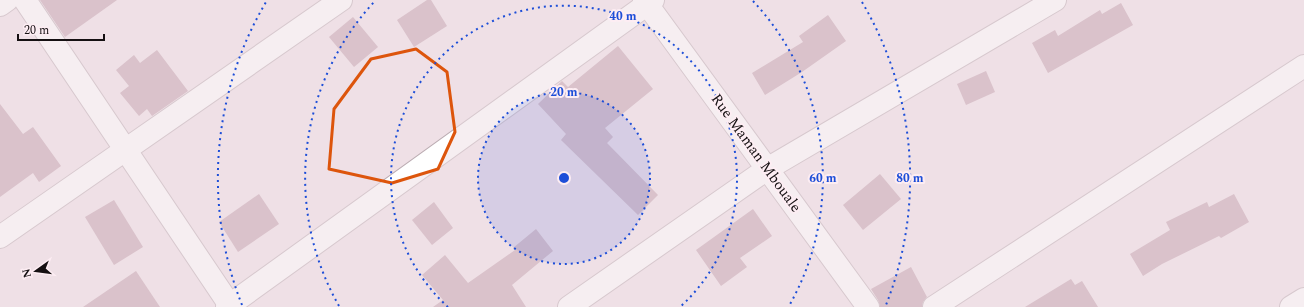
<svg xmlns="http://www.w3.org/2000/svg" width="1304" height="307" font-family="Spectral,serif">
	<rect width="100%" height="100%" fill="#efe0e6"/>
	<!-- building -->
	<g fill="#c09daa">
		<path d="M 40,0 L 117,0 L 65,37 Z"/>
		<path d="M 427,0 L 431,0 L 447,26 L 414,47 L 397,20 Z"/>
		<path d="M 1121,3 L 1133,25 L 1048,73 L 1032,43 L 1055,30 L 1058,36 L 1100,10 L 1102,14 Z"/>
		<path d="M 828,15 L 846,41 L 802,72 L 765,95 L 752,73 L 803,42 L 799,36 Z"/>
		<path d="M 353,17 L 378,47 L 354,67 L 329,37 Z"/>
		<path d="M 618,46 L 653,89 L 605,128 L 613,137 L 607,143 L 658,195 L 638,215 L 561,140 L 566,134 L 538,104 L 562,81 L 568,87 Z"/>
		<path d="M 157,50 L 188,91 L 152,116 L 147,109 L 139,116 L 120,93 L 129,86 L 116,70 L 134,55 L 140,63 Z"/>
		<path d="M 986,71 L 995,92 L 966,105 L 957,84 Z"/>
		<path d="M 0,104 L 23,134 L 33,127 L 61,166 L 39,182 L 33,173 L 0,197 Z"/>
		<path d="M 880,174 L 901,199 L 863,230 L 843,205 Z"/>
		<path d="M 259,194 L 279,224 L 238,252 L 219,222 Z"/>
		<path d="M 1234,194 L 1249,222 L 1221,238 L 1219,236 L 1162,264 L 1143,276 L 1130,254 L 1170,230 L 1166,222 L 1207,202 L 1209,207 Z"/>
		<path d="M 114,200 L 143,247 L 114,265 L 85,217 Z"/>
		<path d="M 434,202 L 453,228 L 432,245 L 412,220 Z"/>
		<path d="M 753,209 L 772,236 L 740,258 L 747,267 L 721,286 L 696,250 Z"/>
		<path d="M 536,229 L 553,251 L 512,285 L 526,307 L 433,307 L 443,300 L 422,275 L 445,255 L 468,283 L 515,250 L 513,248 Z"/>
		<path d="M 911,267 L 927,297 L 923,302 L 922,307 L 880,307 L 878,300 L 871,289 Z"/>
		<path d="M 136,271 L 160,307 L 83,307 Z"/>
		<path d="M 1071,279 L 1075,285 L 1082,281 L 1098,307 L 1025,307 Z"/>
	</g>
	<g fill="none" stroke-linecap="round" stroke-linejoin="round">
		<defs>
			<g id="minor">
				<path d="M 25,0 L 231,307"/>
				<path d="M 644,0 L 868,307"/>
				<path d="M 0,5 L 7,0"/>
				<path d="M 0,237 L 341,0"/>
				<path d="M 227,307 L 653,0"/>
				<path d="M 569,307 L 767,169 L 1055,0"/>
				<path d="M 934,307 L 1304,66"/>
				<path d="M 1291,307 L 1304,299"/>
			</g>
		</defs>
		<!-- minor casing -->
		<use href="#minor" stroke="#bbacb2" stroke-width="24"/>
		<!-- minor -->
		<use href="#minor" stroke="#fff" stroke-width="22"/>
	</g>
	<!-- marked area -->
	<path d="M0 0H1304V307H0ZM 416,49 L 447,72 L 455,132 L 438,169 L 392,183 L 329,169 L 334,109 L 371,59 Z" fill="#efe0e6" fill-opacity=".55" fill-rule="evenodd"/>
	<path fill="none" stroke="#dd550c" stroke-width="3" stroke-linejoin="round" d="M 416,49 L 447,72 L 455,132 L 438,169 L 392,183 L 329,169 L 334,109 L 371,59 Z"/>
	<!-- distance rings -->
	<circle cx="564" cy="178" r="86" fill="#1d4ed8" fill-opacity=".12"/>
	<g fill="none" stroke="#1d4ed8" stroke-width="2" stroke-dasharray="2 4">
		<circle cx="564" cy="178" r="86"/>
		<path d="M448 307A173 173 0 1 1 680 307"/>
		<path d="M339 306A259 259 0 0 1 375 1M753 1A259 259 0 0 1 789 306"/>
		<path d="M242 305A346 346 0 0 1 266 2M862 2A346 346 0 0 1 886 305"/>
	</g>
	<g text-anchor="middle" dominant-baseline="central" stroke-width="4" stroke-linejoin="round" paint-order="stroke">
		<!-- street labels -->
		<g font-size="15" fill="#151012" stroke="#fdedf3">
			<text transform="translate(756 153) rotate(54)">Rue Maman Mbouale</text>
		</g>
	</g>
	<circle cx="564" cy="178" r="6" fill="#1d4ed8" stroke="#fdedf3" stroke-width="2"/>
	<g font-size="12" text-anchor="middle" font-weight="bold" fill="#1d4ed8" stroke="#fdedf3" stroke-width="4" stroke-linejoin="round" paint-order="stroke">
		<text x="623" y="20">40 m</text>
		<text x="564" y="96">20 m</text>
		<text x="823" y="182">60 m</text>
		<text x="910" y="182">80 m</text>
	</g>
	<!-- north arrow -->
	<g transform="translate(36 271) rotate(256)" stroke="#fdedf3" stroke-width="3" paint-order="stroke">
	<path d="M0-3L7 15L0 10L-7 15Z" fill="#151012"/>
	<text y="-6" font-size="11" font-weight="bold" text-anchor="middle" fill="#151012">N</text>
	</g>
	<!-- scale -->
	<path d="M18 34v6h86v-6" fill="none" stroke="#151012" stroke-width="2"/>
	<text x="24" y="34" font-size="12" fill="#151012" stroke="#fdedf3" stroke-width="3" paint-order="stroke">20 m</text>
</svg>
